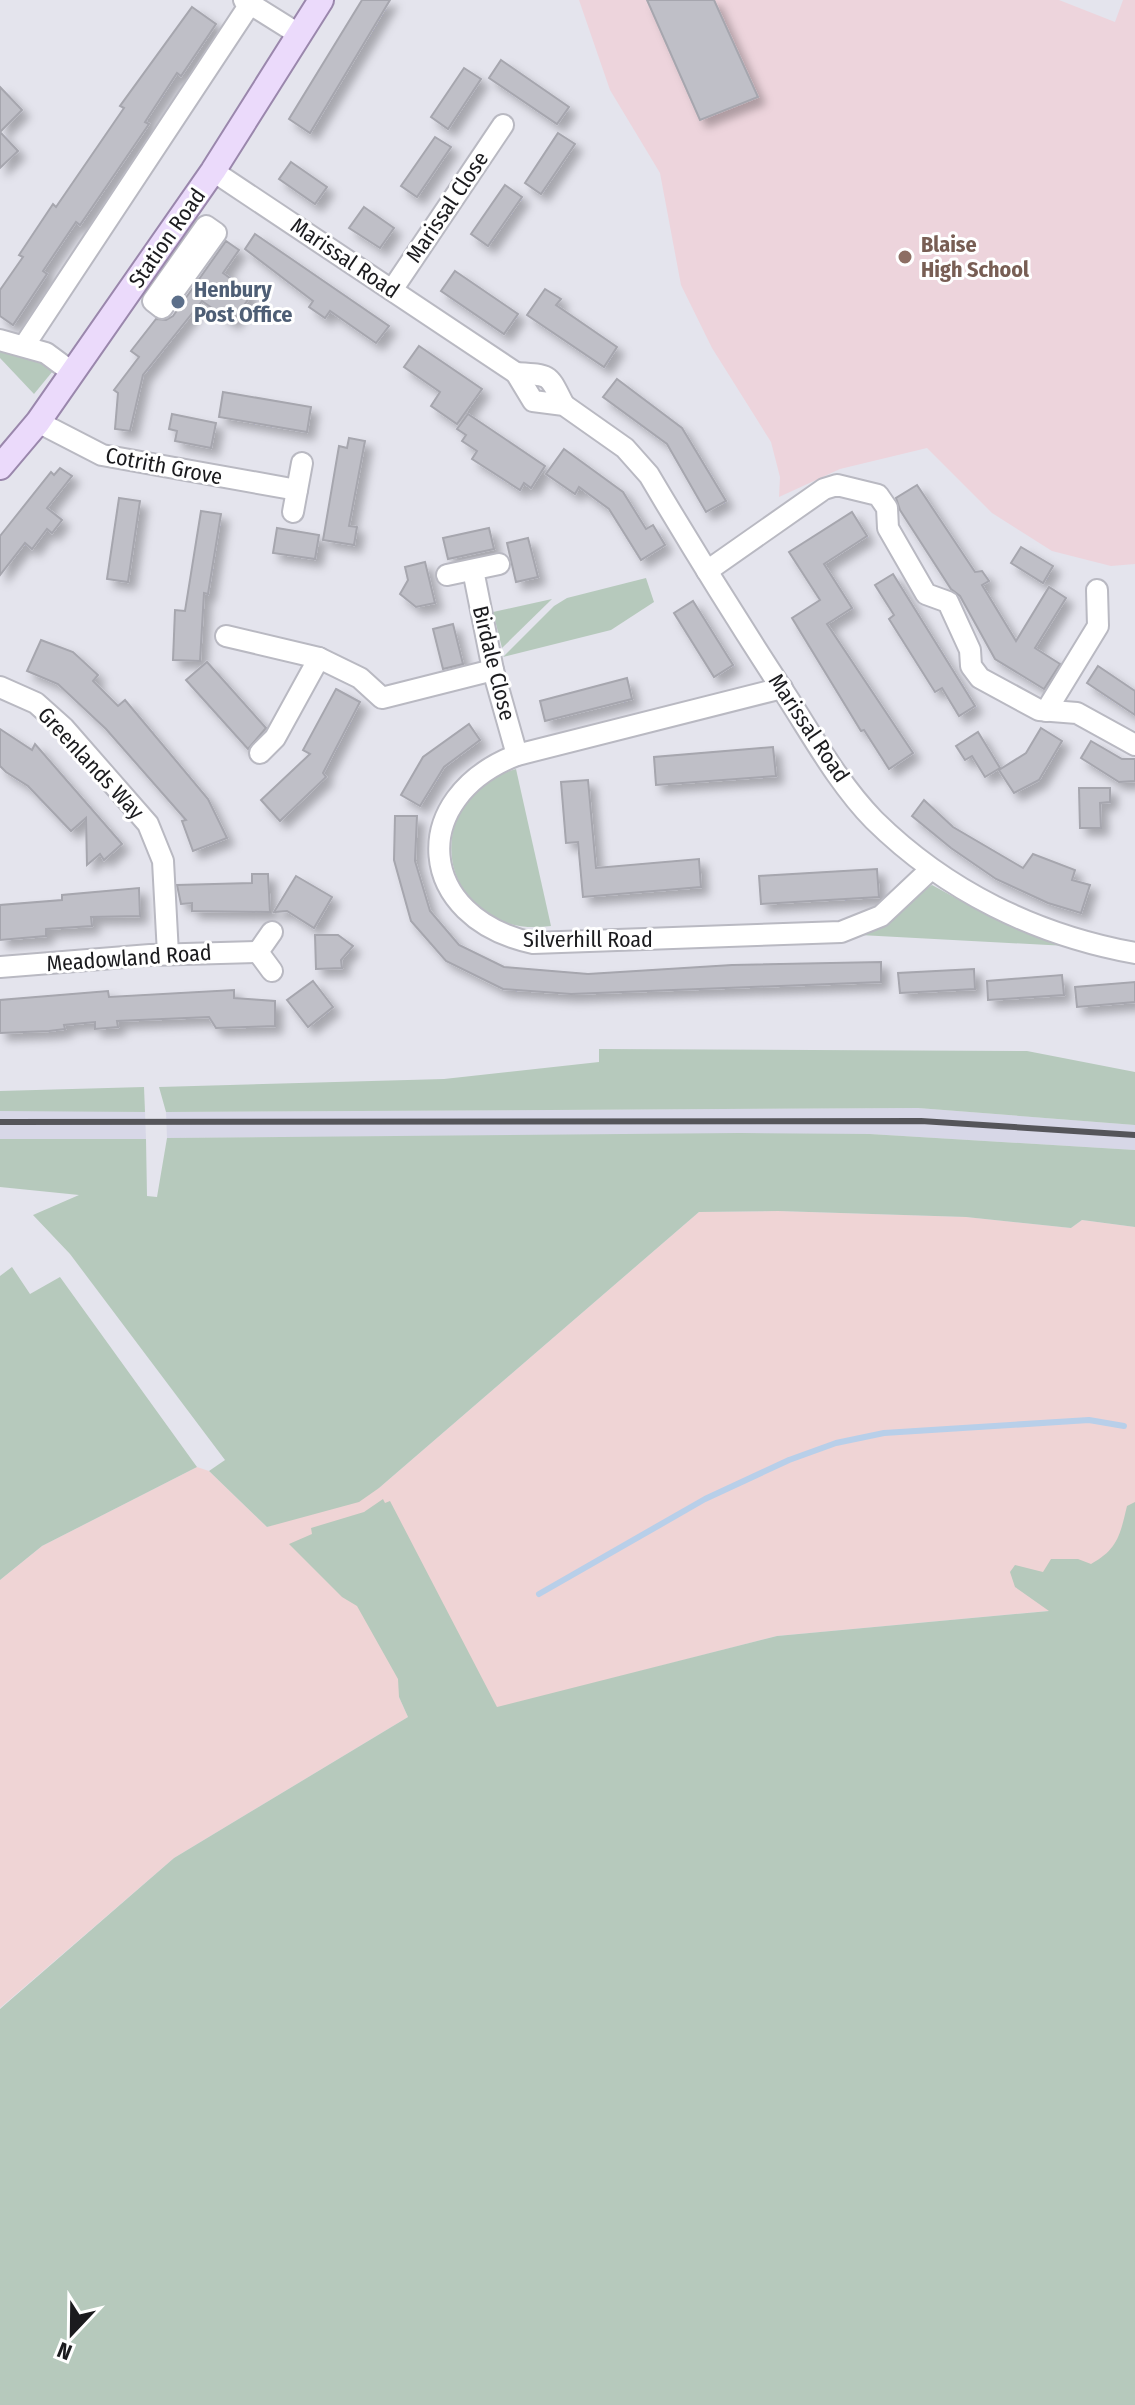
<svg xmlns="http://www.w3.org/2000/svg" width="1135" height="2405" font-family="'Fira Sans Condensed',sans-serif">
	<defs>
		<filter id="shadow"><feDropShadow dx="7" dy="7" stdDeviation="4" flood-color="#0004"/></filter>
	</defs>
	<rect width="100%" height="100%" fill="#e4e4ed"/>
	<!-- built -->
	<g fill="#d7d7e7">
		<path d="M 918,1108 L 1135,1125 L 1135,1150 L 870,1134 L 167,1138 L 166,1112 Z"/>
		<path d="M 74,1110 L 145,1112 L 146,1139 L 0,1139 L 0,1111 Z"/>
	</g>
	<!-- industrial -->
	<path fill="#efd4d5" d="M 778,1211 L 966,1217 L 1071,1228 L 1082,1220 L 1135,1227 L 1135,1603 L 777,1636 L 497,1708 L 457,1632 L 399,1697 L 408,1717 L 174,1858 L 0,2008 L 0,1580 L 42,1546 L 197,1467 L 209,1471 L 267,1527 L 379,1488 L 699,1212 Z"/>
	<!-- education -->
	<path fill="#edd4dc" d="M 579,0 L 1059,0 L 1115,22 L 1123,0 L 1135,0 L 1135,564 L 1111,566 L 1052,551 L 992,513 L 927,448 L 840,469 L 779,497 L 780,477 L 771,442 L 712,348 L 681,285 L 660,173 L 610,90 Z"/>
	<!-- green -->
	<g fill="#b6c9bc">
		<path d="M 0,346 L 57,366 L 34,394 L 0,358 Z"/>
		<path d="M 646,578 L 654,602 L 611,630 L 503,657 L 554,606 L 567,598 Z"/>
		<path d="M 552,599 L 502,648 L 493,612 Z"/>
		<path d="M 516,769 L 551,926 C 439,941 413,798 516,769 Z"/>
		<path d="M 932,885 L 985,914 L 1067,946 L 860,935 Z"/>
		<path d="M 599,1049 L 1027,1051 L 1135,1072 L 1135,1125 L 918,1108 L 166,1112 L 159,1087 L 444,1079 L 599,1062 Z"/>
		<path d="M 144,1087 L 145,1112 L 0,1111 L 0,1091 Z"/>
		<path d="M 740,1133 L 870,1134 L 1135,1150 L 1135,1227 L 1082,1220 L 1071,1228 L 966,1217 L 778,1211 L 699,1212 L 379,1488 L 359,1502 L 267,1527 L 209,1471 L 225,1460 L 70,1254 L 33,1215 L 79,1195 L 0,1187 L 0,1139 L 146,1139 L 147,1196 L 157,1197 L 167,1138 Z"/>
		<path d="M 12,1267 L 30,1294 L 60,1277 L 197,1467 L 42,1546 L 0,1580 L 0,1276 Z"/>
		<path d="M 383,1499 L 385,1503 L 390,1501 L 497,1707 L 777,1636 L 1049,1611 L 1015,1587 L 1010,1572 L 1015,1565 L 1043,1572 L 1051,1559 L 1078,1559 L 1091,1564 C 1118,1549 1120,1535 1127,1506 L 1135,1502 L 1135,2405 L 0,2405 L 0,2009 L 174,1858 L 408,1717 L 399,1697 L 398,1679 L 357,1606 L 342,1597 L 289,1544 L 312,1534 L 311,1528 L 364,1512 Z"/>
	</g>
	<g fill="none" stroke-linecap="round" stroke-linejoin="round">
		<!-- stream -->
		<path stroke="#b8cfe9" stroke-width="6" d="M 539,1594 L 705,1499 L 789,1460 L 836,1443 L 884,1433 L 1089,1420 L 1124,1426"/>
	</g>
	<!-- building -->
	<g fill="#bfbfc7" stroke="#a6a6ae" stroke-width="2" filter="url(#shadow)">
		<path d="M 362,0 L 390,0 L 310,133 L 289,119 Z"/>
		<path d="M 647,0 L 714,0 L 758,97 L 700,120 Z"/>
		<path d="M 192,7 L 216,24 L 181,76 L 177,73 L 145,122 L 149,124 L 80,225 L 76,222 L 43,271 L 47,274 L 13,325 L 0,316 L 0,290 L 23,257 L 19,255 L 53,204 L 56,207 L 124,108 L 120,106 Z"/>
		<path d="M 501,60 L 569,107 L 557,124 L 489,78 Z"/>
		<path d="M 464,68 L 481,79 L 448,129 L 431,117 Z"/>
		<path d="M 0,87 L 22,110 L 0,132 L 18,151 L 0,168 Z"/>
		<path d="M 558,133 L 575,144 L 541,194 L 525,183 Z"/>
		<path d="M 435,137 L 451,147 L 417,197 L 401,186 Z"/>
		<path d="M 291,162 L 327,187 L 315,204 L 279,179 Z"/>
		<path d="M 505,185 L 522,197 L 488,246 L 471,234 Z"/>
		<path d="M 364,207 L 394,228 L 380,248 L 349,228 Z"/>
		<path d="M 255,234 L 389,326 L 376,343 L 330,311 L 325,318 L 309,307 L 313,301 L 245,249 Z"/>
		<path d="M 226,241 L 239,250 L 223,273 L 252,294 L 232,322 L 202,301 L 143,375 L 130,431 L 115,429 L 118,393 L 114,390 L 139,357 L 131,351 L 156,319 L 166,320 L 173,316 Z"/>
		<path d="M 455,271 L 518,314 L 504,334 L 441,291 Z"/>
		<path d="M 545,289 L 561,299 L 556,305 L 617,347 L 604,367 L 527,315 Z"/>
		<path d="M 419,346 L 482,389 L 457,424 L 431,406 L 440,392 L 404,367 Z"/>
		<path d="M 617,379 L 682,428 L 726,501 L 706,512 L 667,444 L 603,397 Z"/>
		<path d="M 223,392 L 311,407 L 307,432 L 219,417 Z"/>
		<path d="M 172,414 L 216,423 L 211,448 L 175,441 L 177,431 L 169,429 Z"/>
		<path d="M 468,414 L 545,466 L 531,488 L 524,483 L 520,490 L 472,459 L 477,451 L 462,441 L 466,435 L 457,429 Z"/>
		<path d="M 349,438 L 365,441 L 349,526 L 357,527 L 354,545 L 323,540 L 339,446 L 347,448 Z"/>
		<path d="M 564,449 L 623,492 L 646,529 L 653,525 L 665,545 L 641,560 L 609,509 L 579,487 L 575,494 L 546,474 Z"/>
		<path d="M 60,468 L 72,476 L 47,508 L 62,520 L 52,533 L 47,529 L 32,549 L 25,543 L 0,575 L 0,536 L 51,472 L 54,475 Z"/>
		<path d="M 917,485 L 975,572 L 982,571 L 989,581 L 982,585 L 1016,641 L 1049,587 L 1066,598 L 1035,648 L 1060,664 L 1044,689 L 995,659 L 960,596 L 951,589 L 900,510 L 896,498 Z"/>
		<path d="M 119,498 L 140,501 L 128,582 L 107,579 Z"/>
		<path d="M 201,511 L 221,514 L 208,594 L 204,593 L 200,661 L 173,660 L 175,610 L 185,611 Z"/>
		<path d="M 852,512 L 867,536 L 824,564 L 852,608 L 827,624 L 913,753 L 889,769 L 864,730 L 861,731 L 792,618 L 820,600 L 789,552 Z"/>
		<path d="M 277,528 L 319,535 L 315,559 L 273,553 Z"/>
		<path d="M 489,528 L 494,549 L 448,559 L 443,538 Z"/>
		<path d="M 528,538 L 538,577 L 516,582 L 507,543 Z"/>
		<path d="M 1021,547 L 1053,566 L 1043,583 L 1011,563 Z"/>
		<path d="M 425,562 L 435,603 L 416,607 L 400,594 L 408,580 L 405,567 Z"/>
		<path d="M 893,574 L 975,706 L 959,716 L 942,688 L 935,692 L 889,619 L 894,615 L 875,585 Z"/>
		<path d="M 693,601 L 733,665 L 714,677 L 674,613 Z"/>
		<path d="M 453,624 L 463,664 L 443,669 L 433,629 Z"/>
		<path d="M 41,640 L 73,652 L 98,675 L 93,681 L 118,706 L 125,700 L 208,799 L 227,838 L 193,851 L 182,821 L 186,820 L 106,729 L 58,684 L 27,671 Z"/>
		<path d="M 207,662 L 266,728 L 248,749 L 186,680 Z"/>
		<path d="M 1098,666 L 1135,691 L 1135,715 L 1087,683 Z"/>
		<path d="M 627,678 L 632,699 L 545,721 L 540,701 Z"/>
		<path d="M 336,689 L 360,702 L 323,773 L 326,777 L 280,821 L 261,800 L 310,754 L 303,750 Z"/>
		<path d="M 469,724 L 480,740 L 444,767 L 420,806 L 401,795 L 423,757 Z"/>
		<path d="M 1041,728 L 1062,741 L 1039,780 L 1014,793 L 999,770 L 1026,753 Z"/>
		<path d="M 0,729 L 32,750 L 35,744 L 122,844 L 104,860 L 100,854 L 87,865 L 86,818 L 71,831 L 28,786 L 6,772 L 0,766 Z"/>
		<path d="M 978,732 L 1000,768 L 985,777 L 972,756 L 965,760 L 956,746 Z"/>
		<path d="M 1091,741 L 1122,759 L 1135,759 L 1135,781 L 1119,782 L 1081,758 Z"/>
		<path d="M 773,747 L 776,776 L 656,785 L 654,757 Z"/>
		<path d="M 588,780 L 596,868 L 699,859 L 701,887 L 583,897 L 578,842 L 566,843 L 561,782 Z"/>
		<path d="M 1079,788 L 1110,788 L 1110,802 L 1100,803 L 1101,828 L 1080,828 Z"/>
		<path d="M 924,800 L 953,827 L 1023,868 L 1033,854 L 1075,870 L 1072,880 L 1090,885 L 1081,913 L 1048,903 L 996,879 L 951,848 L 912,816 Z"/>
		<path d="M 395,816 L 417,816 L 415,861 L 430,911 L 459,945 L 504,967 L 588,974 L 732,965 L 881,962 L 881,982 L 571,994 L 503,989 L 446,961 L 411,921 L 394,860 Z"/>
		<path d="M 877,869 L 879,897 L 761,904 L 759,876 Z"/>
		<path d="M 252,874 L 268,874 L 270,912 L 192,911 L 192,903 L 181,904 L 177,885 L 252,883 Z"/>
		<path d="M 296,876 L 332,897 L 314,928 L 287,911 L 274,912 Z"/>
		<path d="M 139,888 L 140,916 L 91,917 L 92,926 L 46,929 L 46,936 L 0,940 L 0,905 L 62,900 L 62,895 Z"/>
		<path d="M 315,935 L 338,935 L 353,946 L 341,960 L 342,968 L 316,969 Z"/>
		<path d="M 974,969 L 975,989 L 900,993 L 898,973 Z"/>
		<path d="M 1062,975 L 1064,995 L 988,1000 L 987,981 Z"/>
		<path d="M 313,981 L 333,1007 L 308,1027 L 287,1000 Z"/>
		<path d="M 1135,982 L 1135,1002 L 1077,1007 L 1075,987 Z"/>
		<path d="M 234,990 L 234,998 L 275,1001 L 275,1026 L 216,1028 L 209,1017 L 117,1021 L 118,1027 L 95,1029 L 95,1022 L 64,1025 L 65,1029 L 49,1031 L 0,1033 L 0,1000 L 108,991 L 109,997 Z"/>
	</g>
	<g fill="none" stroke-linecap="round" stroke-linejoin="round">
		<defs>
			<g id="minor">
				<path d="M 244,0 L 300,35"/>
				<path d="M 213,171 L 516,373 L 533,401 L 564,405 L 625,448 L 649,475 C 691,546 735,617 780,686 C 810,731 836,781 874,820 C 946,891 1036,935 1135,953"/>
				<path d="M 206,226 L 216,233 L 162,308 L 153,301 Z"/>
				<path d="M 392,290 L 503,125"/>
				<path d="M 0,340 L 46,353 L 73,373"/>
				<path d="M 24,346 L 250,4"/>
				<path d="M 516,373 C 552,375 548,374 564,405"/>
				<path d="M 38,422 L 102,455 L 297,490"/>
				<path d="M 293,512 L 302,463"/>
				<path d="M 473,570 L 493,670 L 517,755"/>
				<path d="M 707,571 L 824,489 L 837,485 L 878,495 L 887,508 L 888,528 L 926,594 L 948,602 L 970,650 L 971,666 L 980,678 L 1039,710 L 1077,713 L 1135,745"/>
				<path d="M 447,575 L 499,564"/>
				<path d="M 226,636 L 319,658 L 360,678 L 382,698 L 493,670"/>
				<path d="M 0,687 L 36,703 L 64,728 L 148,824 L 163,861 L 168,954"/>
				<path d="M 782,688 L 517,755 C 406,798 416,918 533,943 L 841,932 L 881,916 L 931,869"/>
				<path d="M 1046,711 L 1098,626 L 1097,590"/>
				<path d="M 260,753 L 275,738 L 319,658"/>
				<path d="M 272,932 L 258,952 L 272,971"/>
				<path d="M 0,967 L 150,955 L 258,952"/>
			</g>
			<path id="major" d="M 0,467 L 38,422 L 213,171 L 321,0"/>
		</defs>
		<!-- minor casing -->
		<use href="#minor" stroke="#b9b9c2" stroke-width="24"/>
		<!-- major casing -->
		<use href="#major" stroke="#9a87ac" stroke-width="28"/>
		<!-- minor -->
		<use href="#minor" stroke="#fff" stroke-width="20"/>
		<!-- major -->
		<use href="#major" stroke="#ebdafb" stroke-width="24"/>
		<!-- rail -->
		<path stroke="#55555a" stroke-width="6" d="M 0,1122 L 921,1121 L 1135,1135"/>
	</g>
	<!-- markers -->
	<circle fill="#8d6e63" stroke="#fff" stroke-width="3" cx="905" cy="257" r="8"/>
	<circle fill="#5c6f8a" stroke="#fff" stroke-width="3" cx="178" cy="302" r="8"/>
	<g text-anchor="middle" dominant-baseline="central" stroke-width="6" stroke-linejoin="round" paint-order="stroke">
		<!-- street labels -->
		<g font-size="22" fill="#1b1b1e" stroke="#fff">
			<text transform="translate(447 207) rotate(-56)">Marissal Close</text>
			<text transform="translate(167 238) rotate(-55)">Station Road</text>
			<text transform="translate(345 258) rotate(34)">Marissal Road</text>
			<text transform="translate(164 466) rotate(11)">Cotrith Grove</text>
			<text transform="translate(494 663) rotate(76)">Birdale Close</text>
			<text transform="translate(809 728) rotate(56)">Marissal Road</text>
			<text transform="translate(91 763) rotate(47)">Greenlands Way</text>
			<text x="588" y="939">Silverhill Road</text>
			<text transform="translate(129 958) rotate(-4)">Meadowland Road</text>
		</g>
		<!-- education labels -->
		<g font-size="22" font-weight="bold" fill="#785e54" stroke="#fff" text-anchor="start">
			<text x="921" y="244">Blaise<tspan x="921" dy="25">High School</tspan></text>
		</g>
		<!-- service labels -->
		<g font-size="22" font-weight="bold" fill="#4e5e75" stroke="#fff" text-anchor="start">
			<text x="194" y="289">Henbury<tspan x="194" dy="25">Post Office</tspan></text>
		</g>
	</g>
	<!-- north arrow -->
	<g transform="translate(72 2333) rotate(202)" stroke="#ffffff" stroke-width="6" paint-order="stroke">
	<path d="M0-6L14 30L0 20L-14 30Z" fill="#1b1b1e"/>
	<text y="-12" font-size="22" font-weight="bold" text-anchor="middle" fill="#1b1b1e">N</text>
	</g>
</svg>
